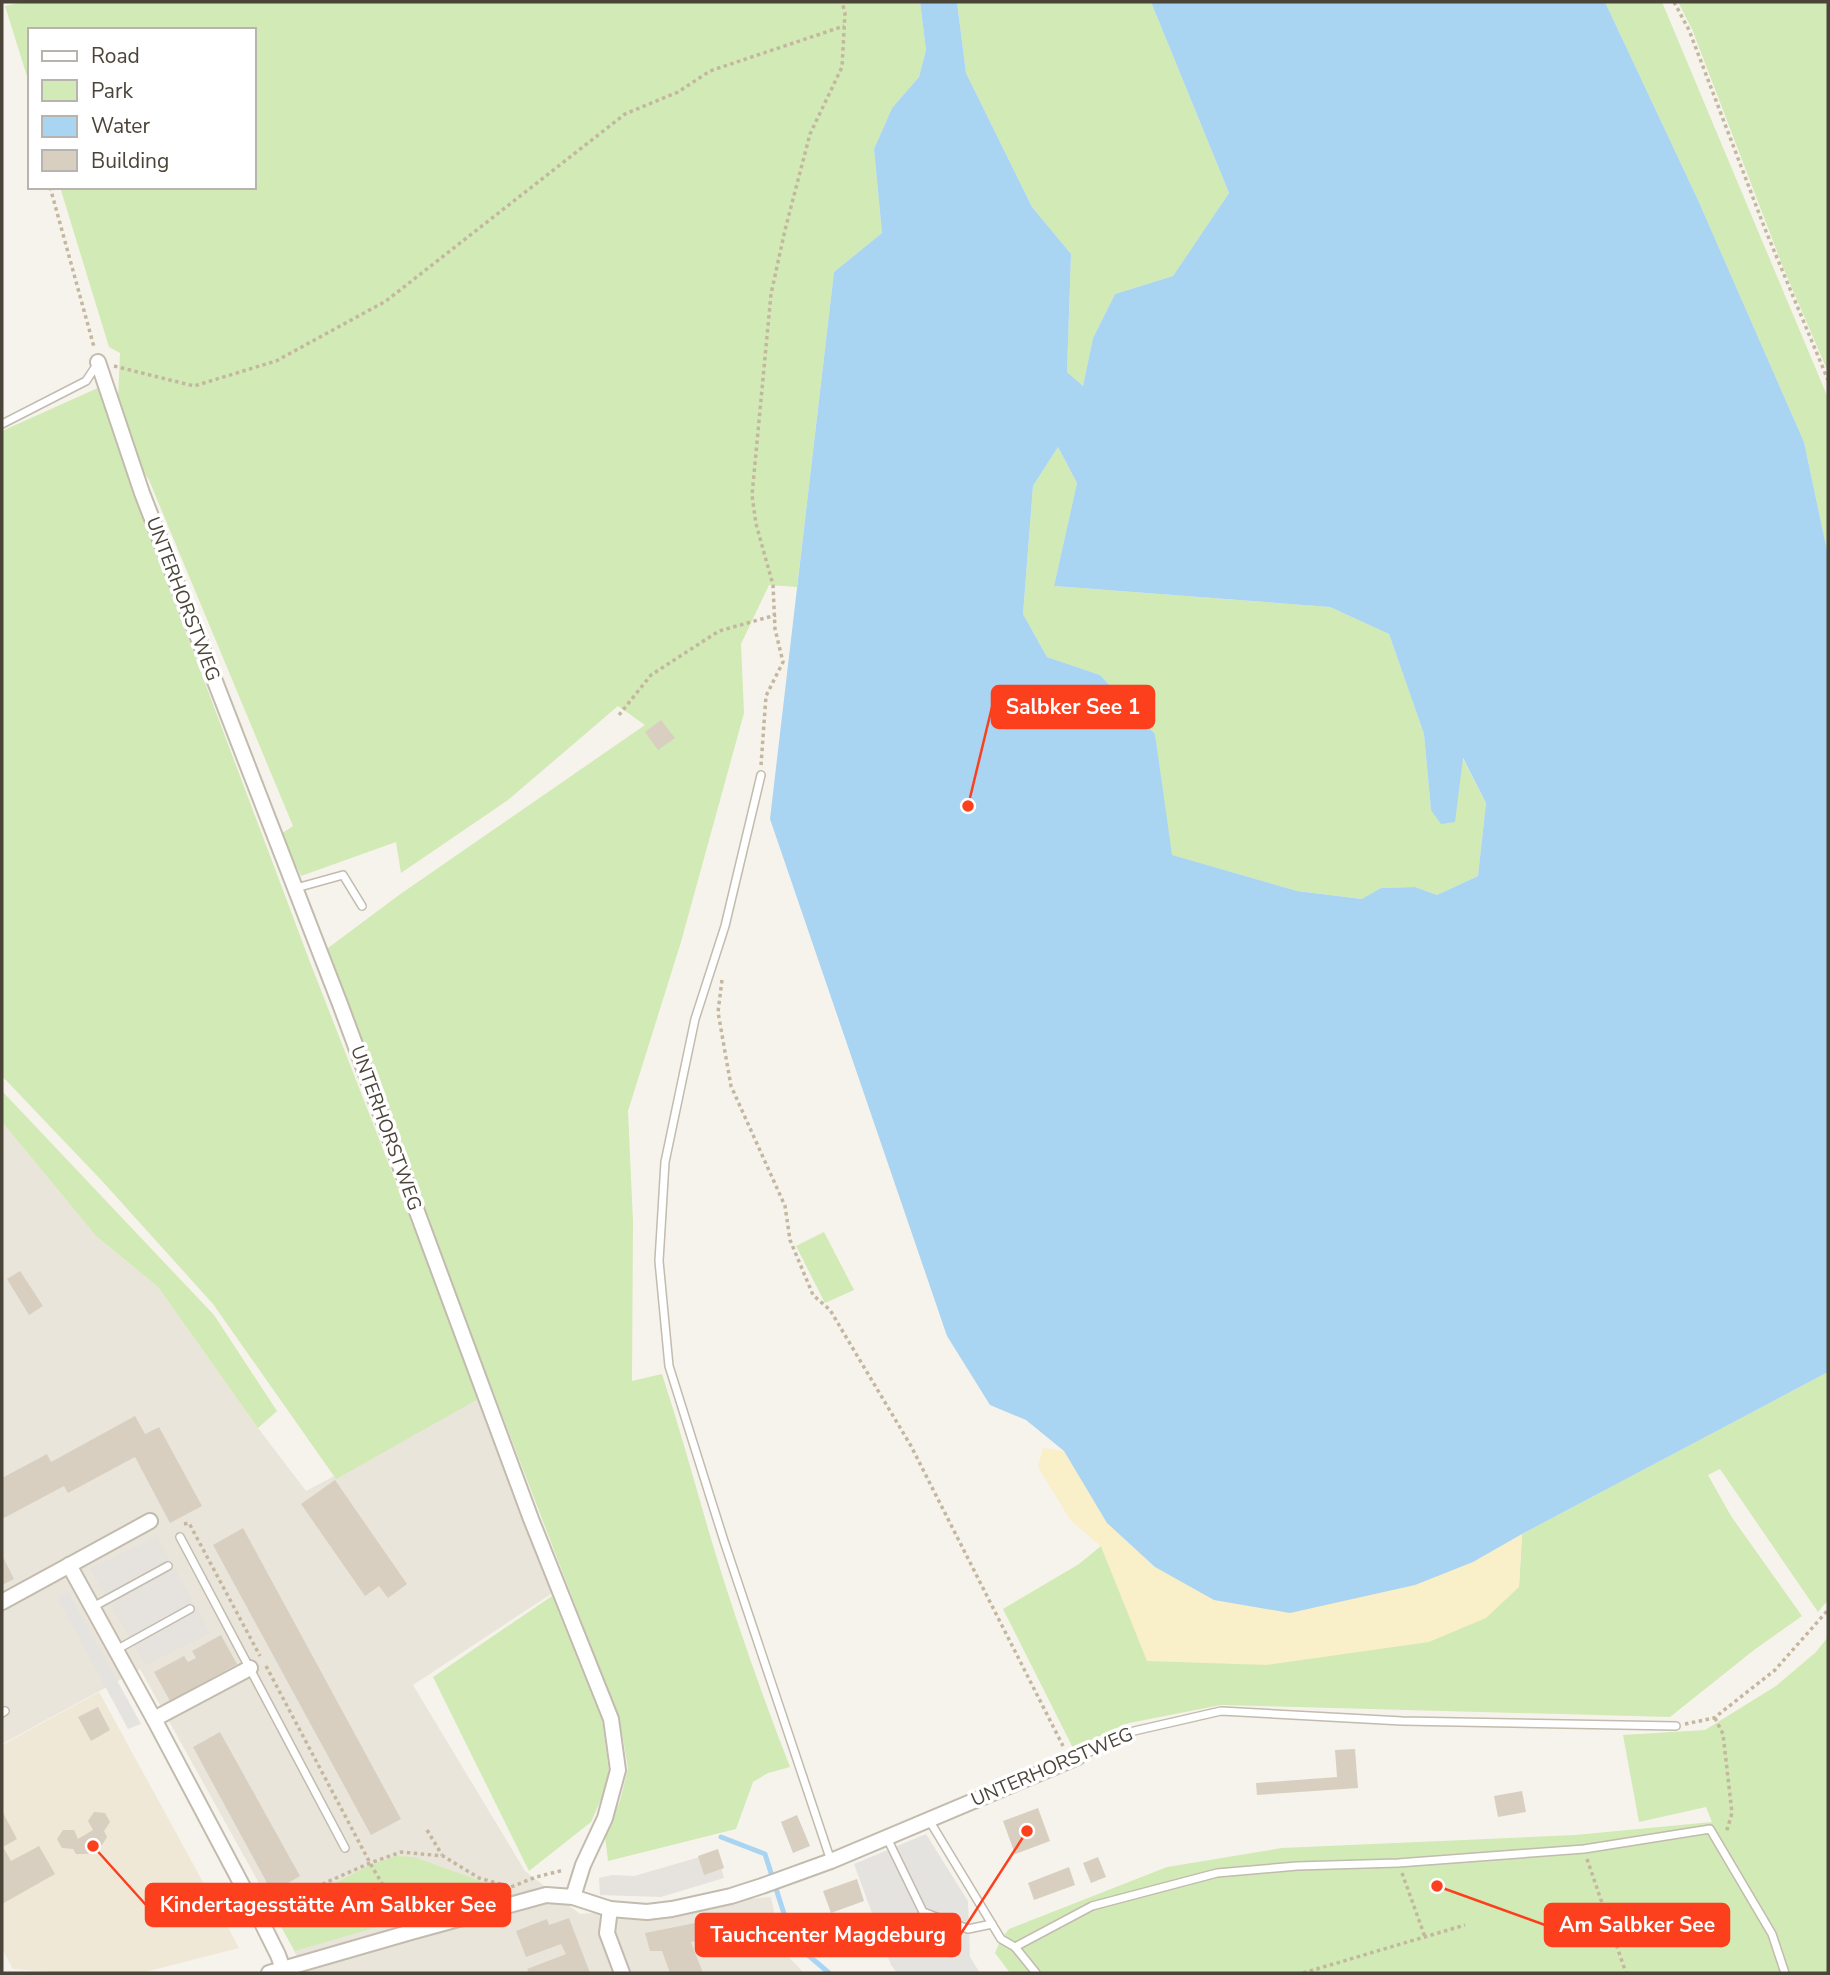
<svg xmlns="http://www.w3.org/2000/svg" width="1830" height="1975" font-family="'Nunito Sans',sans-serif">
	<rect width="100%" height="100%" fill="#f6f3ec"/>
	<!-- residential -->
	<path fill="#eae5da" d="M 2,1122 L 96,1236 L 158,1287 L 258,1428 L 306,1491 L 480,1398 L 554,1592 L 413,1685 L 525,1871 L 580,1914 L 771,1897 L 782,1950 L 804,1973 L 305,1973 L 270,1903 L 140,1669 L 2,1744 Z"/>
	<!-- industrial -->
	<g fill="#e6e2dd">
		<path d="M 157,1537 L 210,1633 L 145,1665 L 90,1568 Z"/>
		<path d="M 717,1852 L 724,1878 L 661,1897 L 600,1895 L 599,1878 L 612,1875 L 634,1876 Z"/>
	</g>
	<!-- education -->
	<path fill="#efe8d6" d="M 99,1692 L 239,1948 L 141,1973 L 62,1973 L 13,1969 L 2,1949 L 2,1745 Z"/>
	<!-- green -->
	<g fill="#d2eab5">
		<path d="M 24,2 L 920,2 L 926,50 L 919,77 L 892,108 L 874,149 L 882,233 L 834,272 L 797,587 L 769,585 L 741,644 L 744,713 L 681,942 L 628,1111 L 633,1222 L 632,1381 L 662,1374 C 680,1429 695,1484 711,1539 C 734,1616 761,1692 790,1767 L 768,1773 L 753,1782 L 736,1829 L 608,1861 L 605,1836 L 620,1801 L 628,1768 L 620,1722 L 324,951 L 399,895 L 645,725 L 618,706 L 508,800 L 401,873 L 396,842 L 301,876 L 281,834 L 293,826 L 149,480 L 139,465 L 118,400 L 120,353 L 109,347 L 60,187 L 254,187 L 254,30 L 30,30 L 30,86 L 5,6 Z"/>
		<path d="M 957,2 L 1151,2 L 1229,193 L 1173,276 L 1115,294 L 1093,338 L 1083,386 L 1067,372 L 1071,254 L 1032,207 L 966,73 Z"/>
		<path d="M 1605,2 L 1662,2 L 1828,398 L 1828,555 L 1804,442 L 1698,200 Z"/>
		<path d="M 1678,2 L 1828,2 L 1828,372 L 1783,267 L 1692,29 Z"/>
		<path d="M 100,387 L 137,502 L 310,962 L 480,1398 L 336,1479 L 213,1304 L 103,1182 L 2,1076 L 2,431 Z"/>
		<path d="M 1058,447 L 1077,483 L 1054,586 L 1330,607 L 1389,634 L 1424,734 L 1431,810 L 1462,757 L 1486,803 L 1478,876 L 1437,895 L 1415,887 L 1381,888 L 1363,899 L 1297,891 L 1171,855 L 1155,734 L 1100,675 L 1047,657 L 1023,614 L 1033,486 Z"/>
		<path d="M 2,1091 L 214,1315 L 277,1411 L 258,1428 L 158,1287 L 96,1236 L 2,1122 Z"/>
		<path d="M 824,1232 L 854,1290 L 825,1303 L 796,1246 Z"/>
		<path d="M 1828,1372 L 1828,1600 L 1818,1612 L 1720,1469 L 1708,1475 L 1731,1516 L 1802,1616 L 1754,1650 L 1670,1717 L 1221,1705 L 1129,1723 L 1073,1748 L 1003,1609 L 1079,1564 L 1101,1546 L 1147,1660 L 1519,1587 L 1522,1534 Z"/>
		<path d="M 552,1596 L 602,1720 L 610,1779 L 591,1822 L 529,1871 L 433,1677 Z"/>
		<path d="M 1828,1637 L 1828,1973 L 1010,1973 L 995,1953 L 1001,1939 L 1009,1929 L 1167,1867 L 1282,1848 L 1575,1835 L 1712,1822 L 1706,1807 L 1639,1822 L 1623,1735 L 1705,1730 L 1776,1686 L 1816,1652 Z"/>
		<path d="M 396,1856 L 414,1857 L 505,1890 L 295,1951 L 274,1915 L 368,1866 Z"/>
	</g>
	<!-- sand -->
	<path fill="#f9efc9" d="M 1043,1448 L 1064,1451 L 1107,1523 L 1155,1567 L 1473,1562 L 1522,1534 L 1519,1587 L 1486,1618 L 1429,1642 L 1267,1665 L 1147,1661 L 1101,1546 L 1071,1521 L 1038,1467 Z"/>
	<!-- parking -->
	<g fill="#e5e3e0">
		<path d="M 69,1593 L 141,1724 L 128,1729 L 57,1597 Z"/>
		<path d="M 926,1834 L 968,1901 L 970,1957 L 980,1973 L 897,1973 L 891,1965 L 854,1864 Z"/>
	</g>
	<!-- water -->
	<path fill="#a9d4f2" fill-rule="evenodd" d="M 920,2 L 957,2 L 966,73 L 1032,207 L 1071,254 L 1067,372 L 1083,386 L 1093,338 L 1115,294 L 1173,276 L 1229,193 L 1151,2 L 1605,2 L 1698,200 L 1804,442 L 1828,555 L 1828,1372 L 1522,1534 L 1473,1562 L 1415,1585 L 1290,1613 L 1214,1600 L 1155,1567 L 1107,1523 L 1064,1451 L 1026,1420 L 990,1405 L 947,1336 L 770,819 L 834,272 L 882,233 L 874,149 L 892,108 L 919,77 L 926,50 ZM 1058,447 L 1077,483 L 1054,586 L 1330,607 L 1389,634 L 1424,734 L 1431,810 L 1441,824 L 1455,822 L 1463,758 L 1486,803 L 1478,876 L 1437,895 L 1415,887 L 1381,888 L 1362,899 L 1297,891 L 1172,855 L 1155,734 L 1100,675 L 1047,657 L 1023,614 L 1033,486 Z"/>
	<g fill="none" stroke-linecap="round" stroke-linejoin="round">
		<!-- stream -->
		<path stroke="#a9d4f2" stroke-width="5" d="M 721,1837 L 765,1854 L 793,1942 L 829,1973"/>
	</g>
	<!-- building -->
	<g fill="#d8cfc1">
		<path d="M 661,720 L 675,738 L 658,750 L 645,732 Z"/>
		<path d="M 20,1271 L 43,1306 L 29,1315 L 7,1279 Z"/>
		<path d="M 135,1416 L 145,1434 L 159,1427 L 202,1506 L 170,1523 L 135,1457 L 68,1493 L 64,1486 L 4,1518 L 2,1514 L 2,1478 L 47,1454 L 51,1462 Z"/>
		<path d="M 335,1480 L 407,1584 L 388,1598 L 379,1586 L 365,1596 L 301,1504 Z"/>
		<path d="M 243,1528 L 401,1819 L 371,1835 L 213,1545 Z"/>
		<path d="M 2,1555 L 14,1579 L 2,1585 Z"/>
		<path d="M 221,1635 L 237,1664 L 170,1701 L 154,1672 L 184,1656 L 188,1662 L 196,1658 L 192,1651 Z"/>
		<path d="M 98,1707 L 110,1730 L 91,1741 L 78,1717 Z"/>
		<path d="M 220,1732 L 300,1876 L 272,1892 L 193,1747 Z"/>
		<path d="M 1355,1749 L 1358,1788 L 1257,1795 L 1256,1783 L 1337,1777 L 1335,1750 Z"/>
		<path d="M 1522,1791 L 1526,1812 L 1498,1817 L 1494,1796 Z"/>
		<path d="M 1038,1808 L 1050,1841 L 1015,1854 L 1003,1821 Z"/>
		<path d="M 2,1811 L 17,1839 L 3,1847 L 11,1861 L 39,1846 L 55,1874 L 2,1904 Z"/>
		<path d="M 94,1812 L 105,1813 L 110,1822 L 104,1831 L 107,1837 L 102,1845 L 87,1854 L 76,1854 L 73,1849 L 62,1848 L 57,1839 L 63,1830 L 74,1830 L 78,1839 L 93,1830 L 88,1821 Z"/>
		<path d="M 797,1815 L 810,1846 L 793,1853 L 781,1822 Z"/>
		<path d="M 718,1849 L 724,1868 L 704,1875 L 698,1856 Z"/>
		<path d="M 1098,1857 L 1106,1877 L 1091,1883 L 1083,1863 Z"/>
		<path d="M 1069,1867 L 1075,1885 L 1034,1900 L 1028,1883 Z"/>
		<path d="M 857,1879 L 864,1901 L 831,1913 L 823,1891 Z"/>
		<path d="M 569,1918 L 590,1973 L 529,1973 L 527,1969 L 566,1954 L 561,1944 L 526,1957 L 516,1931 L 547,1919 L 549,1925 Z"/>
		<path d="M 710,1920 L 713,1939 L 691,1942 L 703,1973 L 670,1973 L 662,1951 L 650,1951 L 645,1933 Z"/>
	</g>
	<g fill="none" stroke-linecap="round" stroke-linejoin="round">
		<defs>
			<g id="lane">
				<path d="M 2,424 L 86,381 L 98,363"/>
				<path d="M 761,775 L 725,926 L 695,1019 L 665,1162 L 659,1261 L 669,1366 L 724,1541 L 831,1861"/>
				<path d="M 296,888 L 343,875 L 362,906"/>
				<path d="M 180,1537 L 345,1848"/>
				<path d="M 93,1607 L 168,1566"/>
				<path d="M 116,1650 L 190,1609"/>
				<path d="M 2,1713 L 5,1711"/>
				<path d="M 1079,1757 L 1134,1731 L 1221,1711 L 1402,1721 L 1676,1726"/>
				<path d="M 929,1820 L 1001,1939 L 1015,1947 L 1036,1973"/>
				<path d="M 887,1838 L 923,1912 L 968,1929 L 992,1924"/>
				<path d="M 1015,1947 L 1092,1906 L 1217,1873 L 1297,1866 L 1398,1863 L 1584,1849 L 1710,1829 L 1772,1934 L 1785,1973"/>
			</g>
			<g id="street">
				<path d="M 98,362 L 142,493 L 340,1004 L 531,1519 L 611,1719 L 618,1770 L 605,1818 L 583,1865 L 573,1897"/>
				<path d="M 69,1565 L 154,1719 L 259,1917 L 278,1955 L 283,1969"/>
				<path d="M 2,1602 L 150,1521"/>
				<path d="M 154,1719 L 250,1668"/>
				<path d="M 610,1909 L 607,1933 L 622,1973"/>
				<path d="M 269,1973 L 411,1932 L 546,1895 L 573,1897 L 610,1909 L 647,1912 L 672,1909 L 731,1896 L 762,1886 L 831,1861 L 1078,1757"/>
			</g>
		</defs>
		<!-- lane casing -->
		<use href="#lane" stroke="#c2bbae" stroke-width="10"/>
		<!-- street casing -->
		<use href="#street" stroke="#c2bbae" stroke-width="18"/>
		<!-- path -->
		<g stroke="#c4b79f" stroke-width="3.5" stroke-dasharray="3.5 3.5" stroke-linecap="butt">
			<path d="M 1674,2 L 1689,30 L 1765,229 L 1828,380"/>
			<path d="M 50,187 L 94,347"/>
			<path d="M 114,366 L 194,386 L 276,361 L 386,301 L 625,114 L 678,92 L 710,71 L 844,26"/>
			<path d="M 619,715 L 651,675 L 719,631 L 776,615"/>
			<path d="M 761,765 L 766,696 L 783,662 L 775,629 L 773,585 L 756,524 L 752,495 L 771,294 L 785,230 L 810,134 L 842,67 L 845,13 L 842,2"/>
			<path d="M 722,980 L 718,1012 L 731,1086 L 785,1206 L 790,1240 L 813,1295 L 830,1310 L 911,1446 L 1063,1746"/>
			<path d="M 184,1524 L 189,1523 L 260,1656"/>
			<path d="M 266,1666 L 370,1863 L 402,1918"/>
			<path d="M 1715,1718 L 1723,1734 L 1732,1813 L 1726,1833"/>
			<path d="M 1685,1724 L 1714,1718 L 1775,1670 L 1828,1610"/>
			<path d="M 427,1830 L 442,1855"/>
			<path d="M 1587,1859 L 1626,1973"/>
			<path d="M 1402,1873 L 1425,1937"/>
			<path d="M 273,1911 L 327,1882 L 370,1863 L 401,1852 L 443,1856 L 479,1878 L 511,1887 L 536,1877 L 564,1870"/>
			<path d="M 1303,1973 L 1465,1925"/>
		</g>
		<!-- lane -->
		<use href="#lane" stroke="#fff" stroke-width="7"/>
		<!-- street -->
		<use href="#street" stroke="#fff" stroke-width="14"/>
	</g>
	<g text-anchor="middle" dominant-baseline="central" stroke-width="7" stroke-linejoin="round" paint-order="stroke">
		<!-- street labels -->
		<g font-size="19" fill="#4b4439" stroke="#fff">
			<text transform="translate(183 599) rotate(69)">UNTERHORSTWEG</text>
			<text transform="translate(386 1128) rotate(70)">UNTERHORSTWEG</text>
			<text transform="translate(1052 1767) rotate(-23)">UNTERHORSTWEG</text>
		</g>
	</g>
	<!-- callouts -->
	<path fill="none" stroke="#fc3f1d" stroke-width="2.5" d="M968 806L992 707M93 1846L146 1905M1437 1886L1545 1925M1027 1831L960 1935"/>
	<g fill="#fc3f1d" stroke="#fff" stroke-width="2.5">
		<circle cx="968" cy="806" r="7"/>
		<circle cx="93" cy="1846" r="7"/>
		<circle cx="1437" cy="1886" r="7"/>
		<circle cx="1027" cy="1831" r="7"/>
	</g>
	<g fill="#fc3f1d" stroke="#fc3f1d" stroke-width="2.5">
		<rect x="992" y="686" width="162" height="42" rx="7"/>
		<rect x="146" y="1884" width="364" height="42" rx="7"/>
		<rect x="1545" y="1904" width="184" height="42" rx="7"/>
		<rect x="696" y="1914" width="264" height="42" rx="7"/>
	</g>
	<g font-size="21" text-anchor="middle" font-weight="bold" fill="#fff">
		<text x="1073" y="714">Salbker See 1</text>
		<text x="328" y="1912">Kindertagesstätte Am Salbker See</text>
		<text x="1637" y="1932">Am Salbker See</text>
		<text x="828" y="1942">Tauchcenter Magdeburg</text>
	</g>
	<!-- border -->
	<rect width="1830" height="1975" fill="none" stroke="#4b4439" stroke-width="7"/>
	<!-- legend -->
	<rect x="28" y="28" width="228" height="161" fill="#ffffff" stroke="#b7b4b0" stroke-width="2"/>
	<rect x="42" y="51" width="35" height="10" fill="#ffffff" stroke="#b7b4b0" stroke-width="2"/>
	<text x="91" y="63" font-size="21" fill="#4b4439">Road</text>
	<rect x="42" y="80" width="35" height="21" fill="#d2eab5" stroke="#b7b4b0" stroke-width="2"/>
	<text x="91" y="98" font-size="21" fill="#4b4439">Park</text>
	<rect x="42" y="116" width="35" height="21" fill="#a9d4f2" stroke="#b7b4b0" stroke-width="2"/>
	<text x="91" y="133" font-size="21" fill="#4b4439">Water</text>
	<rect x="42" y="150" width="35" height="21" fill="#d8cfc1" stroke="#b7b4b0" stroke-width="2"/>
	<text x="91" y="168" font-size="21" fill="#4b4439">Building</text>
</svg>
